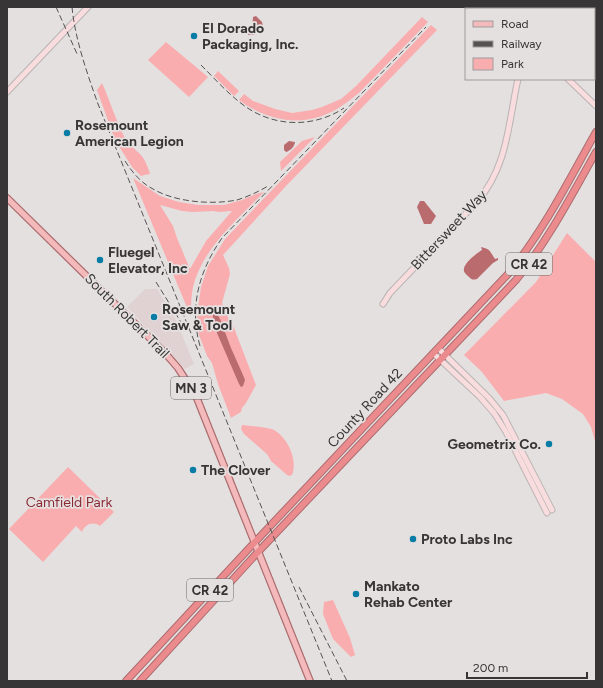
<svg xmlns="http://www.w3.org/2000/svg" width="603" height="688" font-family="Figtree,sans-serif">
	<rect width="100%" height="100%" fill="#e5e0e0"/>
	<!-- built -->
	<path fill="#e0d2d2" d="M 145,289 L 157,289 L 176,320 L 194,364 L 185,369 L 127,307 Z"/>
	<!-- green -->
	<g fill="#f9adaf" fill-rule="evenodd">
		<path d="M 422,17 L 428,22 L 360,92 C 347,103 332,114 315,118 C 289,125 260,116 239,100 L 244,94 L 253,101 L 275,109 L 292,113 L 312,110 L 322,107 L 341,99 L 356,86 Z"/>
		<path d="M 431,25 L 437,30 L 287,185 L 223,255 L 229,268 L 230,274 L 222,303 L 225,312 L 234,328 L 256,385 L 246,403 L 242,408 L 241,412 L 231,418 L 218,384 L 212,363 L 207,356 L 199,335 L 197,314 L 201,287 L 208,266 L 225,239 Z"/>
		<path d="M 166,42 L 208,77 L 189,97 L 148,60 Z"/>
		<path d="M 218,71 L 239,91 L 234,96 L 214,76 Z"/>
		<path d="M 102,83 C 110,101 116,121 125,138 C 129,145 135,149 140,154 C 145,159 148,167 150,174 L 144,175 L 141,176 L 132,167 L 115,140 L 97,90 Z"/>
		<path d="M 315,137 L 281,171 L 280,162 L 302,141 Z"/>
		<path d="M 133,178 L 160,196 L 179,202 L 198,205 L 224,205 L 242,200 L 256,194 L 264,192 C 238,219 208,243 195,280 C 191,292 191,304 191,317 ZM 160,205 L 182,211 L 193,212 L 213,211 L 219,212 L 232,211 L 206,241 L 190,269 L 177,238 L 173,226 Z"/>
		<path d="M 567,233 L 596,262 L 596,445 L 591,427 L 583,414 L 562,399 L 546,393 L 504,401 L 482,372 L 464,355 L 536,282 Z"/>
		<path d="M 242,425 C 251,426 267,427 274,430 C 288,438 298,460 292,475 L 289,476 L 287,475 L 271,461 L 267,454 L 244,434 L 241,429 Z"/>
		<path d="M 68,467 L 114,512 L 100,526 C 93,521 85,524 82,532 L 76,526 L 43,562 L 9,529 Z"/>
		<path d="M 333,600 L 350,638 L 355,655 L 351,657 L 333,639 L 323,614 L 324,602 Z"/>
	</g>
	<!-- water -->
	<g fill="#ba6b6e">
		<path d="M 256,16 L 262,22 L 263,26 L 259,31 L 254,35 L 248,35 L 246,32 L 252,26 L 253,18 L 253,17 Z"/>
		<path d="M 289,141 L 295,142 C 295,146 290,151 286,152 L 284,150 L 284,145 Z"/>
		<path d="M 420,201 L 424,201 L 436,216 L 431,224 L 424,224 L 417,207 Z"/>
		<path d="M 481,247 C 491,249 490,252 495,259 L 498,258 L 498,260 L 493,263 L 477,279 C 473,280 472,280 469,277 C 466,274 463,272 464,269 C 464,263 477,253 482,250 Z"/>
		<path d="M 215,310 L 220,319 L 231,348 L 243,375 L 245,380 L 243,386 L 241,387 L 239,384 L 214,326 L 213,319 L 213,311 Z"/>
	</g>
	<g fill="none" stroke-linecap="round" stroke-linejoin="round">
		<defs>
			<g id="secondary">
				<path d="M 495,7 L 497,9"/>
				<path d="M 568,79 L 596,106"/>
				<path d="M 7,92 L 88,7"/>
				<path d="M 383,304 L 390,293 L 477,202 C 508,166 508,124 518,79"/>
				<path d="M 438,348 L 489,398 L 503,415 L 552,510"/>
				<path d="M 433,353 L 480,397 L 494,413 L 506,432 L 547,513"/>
			</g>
			<path id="primary" d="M 7,198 L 165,353 L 178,368 L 196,396 L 310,681"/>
			<g id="highway">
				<path d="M 126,681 L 255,542 L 509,273 C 544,230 569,180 596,132"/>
				<path d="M 140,681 L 258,552 L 516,280 C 548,241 571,196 596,152"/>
			</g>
		</defs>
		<!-- secondary casing -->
		<use href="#secondary" stroke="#b9b5b5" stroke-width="7"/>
		<!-- primary casing -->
		<use href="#primary" stroke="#ac6d6f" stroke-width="8"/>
		<!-- highway casing -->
		<use href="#highway" stroke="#ac6d6f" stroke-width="8"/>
		<!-- secondary -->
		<use href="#secondary" stroke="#f9dcdd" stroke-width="5"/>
		<!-- primary -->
		<use href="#primary" stroke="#f3b9bb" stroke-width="5.5"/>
		<!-- highway -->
		<use href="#highway" stroke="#eb8b8e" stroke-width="6"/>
		<!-- rail -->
		<g stroke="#545252" stroke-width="1" stroke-dasharray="6 3" stroke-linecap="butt">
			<path d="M 56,7 L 78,56"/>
			<path d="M 72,7 C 75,39 87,73 98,104 L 332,681"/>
			<path d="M 201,65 C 215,79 229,95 246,107 C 275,127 314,128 344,108"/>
			<path d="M 125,161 C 132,172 141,183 153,189 C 175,202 211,205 237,200 C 247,197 258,192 268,186"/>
			<path d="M 156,282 L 184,327"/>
			<path d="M 200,346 C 189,307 199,271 222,238 L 426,27"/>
			<path d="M 299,587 L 347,681"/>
		</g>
	</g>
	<!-- markers -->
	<g fill="#087ca4" stroke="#e5e0e0" stroke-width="1.5">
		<circle cx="194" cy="36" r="4"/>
		<circle cx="67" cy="133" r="4"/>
		<circle cx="100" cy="260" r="4"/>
		<circle cx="154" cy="317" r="4"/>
		<circle cx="549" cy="444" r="4"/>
		<circle cx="193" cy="470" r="4"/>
		<circle cx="413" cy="539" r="4"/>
		<circle cx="356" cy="594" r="4"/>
	</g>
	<g text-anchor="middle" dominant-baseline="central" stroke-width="3.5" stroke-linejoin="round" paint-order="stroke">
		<!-- shield labels -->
		<g fill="#e5e0e0" stroke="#6b6868" stroke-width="1">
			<rect x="506" y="253" width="46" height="22" rx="3"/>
			<rect x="171" y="377" width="40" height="22" rx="3"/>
			<rect x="187" y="579" width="46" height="22" rx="3"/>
		</g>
		<g font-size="13" font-weight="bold" fill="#373535">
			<text x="529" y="264">CR 42</text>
			<text x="191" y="388">MN 3</text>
			<text x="210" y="590">CR 42</text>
		</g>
		<!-- poi labels -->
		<g font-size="14" font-weight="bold" fill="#373535" stroke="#e5e0e0" text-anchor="start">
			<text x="202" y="28">El Dorado<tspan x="202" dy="16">Packaging, Inc.</tspan></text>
			<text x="75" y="125">Rosemount<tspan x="75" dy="16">American Legion</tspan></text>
			<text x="108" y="252">Fluegel<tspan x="108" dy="16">Elevator, Inc</tspan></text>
			<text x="162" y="309">Rosemount<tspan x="162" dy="16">Saw &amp; Tool</tspan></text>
			<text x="541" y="444" text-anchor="end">Geometrix Co.</text>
			<text x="201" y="470">The Clover</text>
			<text x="421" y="539">Proto Labs Inc</text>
			<text x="364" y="586">Mankato<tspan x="364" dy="16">Rehab Center</tspan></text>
		</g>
		<!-- street labels -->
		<g font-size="14" fill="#373535" stroke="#e5e0e0">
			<text transform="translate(449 230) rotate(-47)">Bittersweet Way</text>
			<text transform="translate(127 316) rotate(45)">South Robert Trail</text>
			<text transform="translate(365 408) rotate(-47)">County Road 42</text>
		</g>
		<!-- park labels -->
		<g font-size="14" fill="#8a2a35" stroke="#e5e0e0">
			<text x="69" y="502">Camfield Park</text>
		</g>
	</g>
	<!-- border -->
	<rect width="603" height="688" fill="none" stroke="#373535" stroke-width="16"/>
	<!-- legend -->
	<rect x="465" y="8" width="130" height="72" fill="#e5e0e0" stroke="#9f9c9c"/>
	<rect x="473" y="21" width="20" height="6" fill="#f3b9bb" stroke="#9f9c9c"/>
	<text x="501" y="28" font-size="12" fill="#373535">Road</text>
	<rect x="473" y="41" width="20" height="6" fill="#545252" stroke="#9f9c9c"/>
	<text x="501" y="48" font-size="12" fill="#373535">Railway</text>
	<rect x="473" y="58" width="20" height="12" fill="#f9adaf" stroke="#9f9c9c"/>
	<text x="501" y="68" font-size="12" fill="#373535">Park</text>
	<!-- scale -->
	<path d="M467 672v6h120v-6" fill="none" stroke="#373535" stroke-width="2"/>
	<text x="473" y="672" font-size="12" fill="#373535" stroke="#e5e0e0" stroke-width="3" paint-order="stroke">200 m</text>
</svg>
